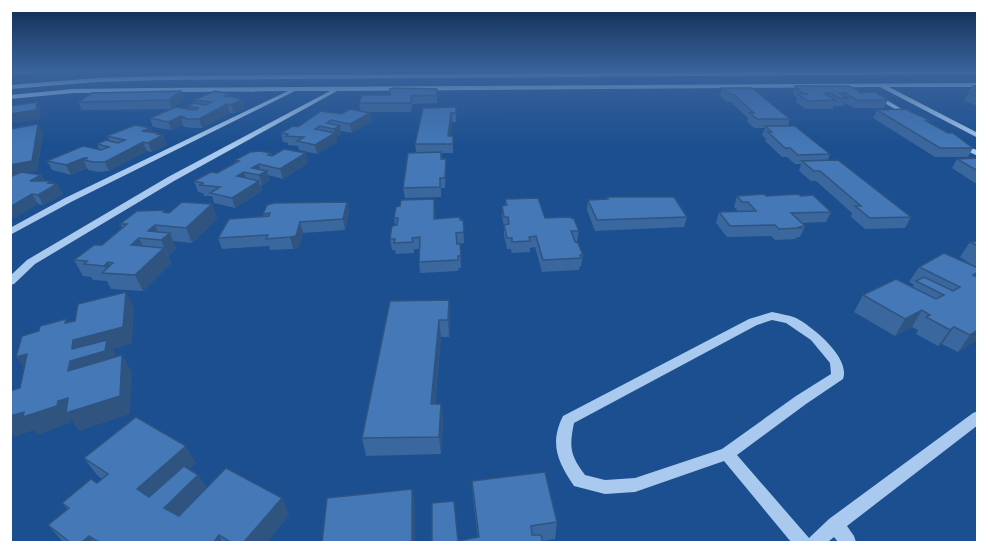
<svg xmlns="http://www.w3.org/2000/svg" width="988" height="553" font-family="Lato,sans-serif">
	<rect width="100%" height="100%" fill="#1b4f8f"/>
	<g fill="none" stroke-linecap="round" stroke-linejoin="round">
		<!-- minor -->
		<g fill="#a9c9ee" fill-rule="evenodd">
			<path d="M 10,70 L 57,70 L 54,72 L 10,74 Z"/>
			<path d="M 978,70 L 978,74 L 163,80 L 97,82 L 10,89 L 10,85 L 97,78 L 163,76 Z"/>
			<path d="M 978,83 L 978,87 L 889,87 L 978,133 L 978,138 L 880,87 L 337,91 L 174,181 L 35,264 L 14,284 L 10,285 L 10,276 L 27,260 L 168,177 L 330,91 L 295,91 L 71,202 L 10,235 L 10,228 L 65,198 L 288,91 L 73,93 L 10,99 L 10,95 L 73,89 L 148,88 Z"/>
			<path d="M 874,95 L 878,95 L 912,115 L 907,116 L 874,97 Z"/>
			<path d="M 956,142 L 962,142 L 978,151 L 978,156 L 956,146 Z"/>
			<path d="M 772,312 C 780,314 789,315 796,318 C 813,327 851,358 843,379 L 806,404 L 737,455 L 809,538 L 829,519 L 973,413 L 978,411 L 978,425 L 847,526 L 854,536 L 856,542 L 838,542 L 834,537 L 828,542 L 791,542 L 724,461 L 635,492 L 605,494 L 574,486 C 558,462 549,444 563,416 L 749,319 ZM 772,320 L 786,323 L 811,340 L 830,363 L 831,374 L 796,396 L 722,449 L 635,478 L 605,480 L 585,475 C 570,455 569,447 574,423 L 757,325 Z"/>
		</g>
	</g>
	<!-- wall -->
	<g fill="#3a679d">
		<path d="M 973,85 L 978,85 L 978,106 L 964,101 Z"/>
		<path d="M 795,86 L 861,91 L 861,93 L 888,100 L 884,108 L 854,108 L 845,103 L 843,106 L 835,106 L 834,105 L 832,109 L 805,109 L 796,102 L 797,98 L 793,94 Z"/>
		<path d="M 722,88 L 790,119 L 788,126 L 830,154 L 828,160 L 911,217 L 905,228 L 865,229 L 851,217 L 852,213 L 816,181 L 811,181 L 799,171 L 801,164 L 795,164 L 787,157 L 782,157 L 765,141 L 766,139 L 762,135 L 765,128 L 754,128 L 747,121 L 748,118 L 731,102 L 727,102 L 720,96 Z"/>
		<path d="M 437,89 L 437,103 L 412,104 L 411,112 L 365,112 L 370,113 L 371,121 L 352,133 L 341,131 L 341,134 L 336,137 L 337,142 L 317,154 L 299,150 L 298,146 L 288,145 L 288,143 L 283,142 L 281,133 L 341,114 L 360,111 L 359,103 L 390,95 Z"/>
		<path d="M 181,91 L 184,99 L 172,109 L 82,110 L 78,102 Z"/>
		<path d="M 230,94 L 231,97 L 238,97 L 245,108 L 234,113 L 230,113 L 202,128 L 193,128 L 184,127 L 183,125 L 171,130 L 153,127 L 150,118 L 189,109 L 187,106 L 195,103 L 194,100 Z"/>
		<path d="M 456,107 L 456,122 L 452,122 L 450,136 L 453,136 L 453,153 L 441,153 L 442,159 L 446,169 L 445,188 L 441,188 L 441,197 L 405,198 L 403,188 L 416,152 L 415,144 Z"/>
		<path d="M 877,110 L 929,120 L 928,122 L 973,148 L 968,157 L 935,157 L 873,118 Z"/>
		<path d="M 38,124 L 43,133 L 37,171 L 26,173 L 41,175 L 45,181 L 53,184 L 63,194 L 43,205 L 38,204 L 15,175 Z"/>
		<path d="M 151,128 L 153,132 L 163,135 L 167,145 L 152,152 L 147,151 L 109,171 L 98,172 L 88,170 L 87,168 L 71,175 L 52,170 L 47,161 L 99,149 L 97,144 L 110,141 L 107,136 Z"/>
		<path d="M 271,153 L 272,156 L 308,163 L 283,179 L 268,175 L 269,181 L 262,185 L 261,185 L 262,191 L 235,208 L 214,203 L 212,196 L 204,196 L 203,193 L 198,192 L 194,181 L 217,173 L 236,162 L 235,160 Z"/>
		<path d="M 978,158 L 978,185 L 952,168 L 957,159 Z"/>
		<path d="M 737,196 L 801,196 L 831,212 L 826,222 L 802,223 L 805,226 L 800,237 L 797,237 L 796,239 L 775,240 L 771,236 L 727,237 L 716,223 L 719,212 L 738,211 L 734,207 Z"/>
		<path d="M 607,197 L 687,217 L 684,227 L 595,231 L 587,210 L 588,200 L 606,199 Z"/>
		<path d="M 505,199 L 545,218 L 579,231 L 577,242 L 575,242 L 583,255 L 581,266 L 580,266 L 579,270 L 542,272 L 535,247 L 530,248 L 530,252 L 512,253 L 511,249 L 507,249 L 504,235 L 504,227 L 502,216 L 502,206 L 505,206 Z"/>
		<path d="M 347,202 L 349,212 L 345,230 L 303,233 L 299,247 L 293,249 L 270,250 L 269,246 L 222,249 L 218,238 L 264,217 L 263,214 Z"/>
		<path d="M 212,204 L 217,219 L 192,243 L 173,241 L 176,248 L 168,256 L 171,263 L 143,291 L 111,289 L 107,281 L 93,280 L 91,277 L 83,276 L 74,260 L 102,245 L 122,228 L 120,224 L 168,213 Z"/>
		<path d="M 435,209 L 435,219 L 463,220 L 464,243 L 457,244 L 460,244 L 461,268 L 459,268 L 458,271 L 420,273 L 419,262 L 419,249 L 414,249 L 414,253 L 396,254 L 395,250 L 392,250 L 390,239 L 395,225 L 394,218 Z"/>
		<path d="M 978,241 L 978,337 L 975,341 L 958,352 L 942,344 L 938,346 L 916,334 L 918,330 L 912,327 L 895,336 L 854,312 L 863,295 L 912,287 L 914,285 L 909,282 L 919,267 L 975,267 L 960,257 L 970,242 Z"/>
		<path d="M 449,300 L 450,316 L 449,337 L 441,337 L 435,404 L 441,404 L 443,421 L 441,454 L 366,456 L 362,438 Z"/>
		<path d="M 84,458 L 196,463 L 189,469 L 198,475 L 206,488 L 282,498 L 289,515 L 266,543 L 64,543 L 48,525 L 67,509 L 62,503 L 97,483 L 102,479 L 97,475 Z"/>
		<path d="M 472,481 L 557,522 L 555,539 L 543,541 L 458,541 L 478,538 L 473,498 Z"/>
	</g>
	<!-- shaded-wall -->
	<g fill="#305480">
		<path d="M 181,91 L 184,99 L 172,109 L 169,100 Z"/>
		<path d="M 238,97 L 239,101 L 243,99 L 245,108 L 234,113 L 231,105 L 236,98 Z"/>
		<path d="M 37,102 L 41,110 L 40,119 L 10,124 L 10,114 Z"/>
		<path d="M 227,104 L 230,113 L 202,128 L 199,119 Z"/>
		<path d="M 370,113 L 371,121 L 352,133 L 350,124 Z"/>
		<path d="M 451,113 L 452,122 L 449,145 L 448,136 Z"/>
		<path d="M 181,116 L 183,125 L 171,130 L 168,122 Z"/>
		<path d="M 38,124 L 43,133 L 37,171 L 10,176 L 10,165 Z"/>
		<path d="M 340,126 L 341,134 L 336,137 L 337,142 L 317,154 L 315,145 L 335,133 L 334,129 Z"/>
		<path d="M 151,128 L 154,137 L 142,131 Z"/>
		<path d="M 159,133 L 160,137 L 163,135 L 167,145 L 152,152 L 148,143 L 156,134 Z"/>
		<path d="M 143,142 L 147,151 L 109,171 L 105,162 Z"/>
		<path d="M 306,153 L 308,163 L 283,179 L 280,169 Z"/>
		<path d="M 84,158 L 86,161 L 83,160 L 87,168 L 71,175 L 66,165 Z"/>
		<path d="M 446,159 L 446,169 L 445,188 L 445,178 Z"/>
		<path d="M 259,164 L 261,174 L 252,168 Z"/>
		<path d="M 267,171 L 269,181 L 262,185 L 259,175 Z"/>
		<path d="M 244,172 L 247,182 L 237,176 Z"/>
		<path d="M 41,175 L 47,185 L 30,181 Z"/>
		<path d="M 51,181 L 54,186 L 57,184 L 63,194 L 43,205 L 38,195 L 48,183 Z"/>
		<path d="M 259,181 L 262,191 L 235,208 L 232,198 Z"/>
		<path d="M 32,194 L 38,204 L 10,221 L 10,207 Z"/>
		<path d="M 347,202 L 349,212 L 345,230 L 343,219 Z"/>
		<path d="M 212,204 L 217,219 L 192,243 L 186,228 Z"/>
		<path d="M 300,222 L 303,233 L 299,247 L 293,249 L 290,237 Z"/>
		<path d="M 155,225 L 161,240 L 170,233 L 176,248 L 168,256 L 161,240 L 148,231 Z"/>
		<path d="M 139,238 L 146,254 L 131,245 Z"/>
		<path d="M 164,248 L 171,263 L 143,291 L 135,275 Z"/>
		<path d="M 108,262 L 114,273 L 108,273 L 104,266 Z"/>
		<path d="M 126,292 L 134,308 L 132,344 L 113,349 L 117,356 L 68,371 L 73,340 L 65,323 L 66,319 L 76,336 Z"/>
		<path d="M 449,300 L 450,316 L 449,337 L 448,320 Z"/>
		<path d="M 922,310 L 912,327 L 895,336 L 905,319 Z"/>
		<path d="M 439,320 L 441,337 L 433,421 L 431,404 Z"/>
		<path d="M 954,327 L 942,344 L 938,346 L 950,330 Z"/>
		<path d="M 978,330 L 978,337 L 975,341 L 958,352 L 970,335 Z"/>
		<path d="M 27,354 L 28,374 L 16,357 Z"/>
		<path d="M 122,355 L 132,372 L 130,414 L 79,431 L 71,419 L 70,423 L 37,435 L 34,430 L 14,437 L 10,432 L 10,416 L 58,401 Z"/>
		<path d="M 441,404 L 443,421 L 441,454 L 439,437 Z"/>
		<path d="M 186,446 L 196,463 L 149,506 L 137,489 Z"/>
		<path d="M 198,475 L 208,492 L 175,524 L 164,508 Z"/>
		<path d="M 412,489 L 415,506 L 415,543 L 412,543 Z"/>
		<path d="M 282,498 L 289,515 L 266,543 L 243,543 Z"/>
		<path d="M 219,535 L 223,543 L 213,543 Z"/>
		<path d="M 89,536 L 95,543 L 81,543 Z"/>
	</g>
	<!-- building -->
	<g fill="#4478b7" stroke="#305480" stroke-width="1.5">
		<path d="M 795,86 L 848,86 L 861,91 L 858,91 L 860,93 L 875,92 L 888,100 L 857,100 L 845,93 L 839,93 L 847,98 L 839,98 L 831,93 L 824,93 L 835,100 L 808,101 L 798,94 L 808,94 L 802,93 Z"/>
		<path d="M 394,88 L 437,89 L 436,95 L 411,96 L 411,103 L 359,103 L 362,95 L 390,95 L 390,89 Z"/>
		<path d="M 722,88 L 752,88 L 790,119 L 757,119 L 750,113 L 754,113 L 733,94 L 729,94 Z"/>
		<path d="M 181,91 L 169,100 L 78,102 L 92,93 Z"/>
		<path d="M 215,91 L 230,94 L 224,96 L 238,97 L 236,98 L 243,99 L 231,105 L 227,104 L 199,119 L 190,119 L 181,118 L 184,117 L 181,116 L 168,122 L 150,118 L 176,107 L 193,110 L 199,108 L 187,106 L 194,103 L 206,105 L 211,102 L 194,100 Z"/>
		<path d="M 978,92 L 978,96 L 968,93 Z"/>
		<path d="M 37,102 L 36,110 L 10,114 L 10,106 Z"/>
		<path d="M 456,107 L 456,113 L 451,113 L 448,136 L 453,136 L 453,144 L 415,144 L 423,108 Z"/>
		<path d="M 350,109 L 370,113 L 350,124 L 331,120 L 327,123 L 340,126 L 334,129 L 320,126 L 315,129 L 335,133 L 315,145 L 297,141 L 304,137 L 286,136 L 288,134 L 281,133 L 293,126 L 298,127 L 321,111 L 341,114 Z"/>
		<path d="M 905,109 L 929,120 L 926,121 L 948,133 L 953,133 L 973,148 L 940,148 L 877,110 Z"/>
		<path d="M 38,124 L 32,161 L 10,165 L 10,129 Z"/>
		<path d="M 135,125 L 151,128 L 142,131 L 159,133 L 156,134 L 163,135 L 148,143 L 143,142 L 105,162 L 93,162 L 83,160 L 88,158 L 84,158 L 66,165 L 47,161 L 83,146 L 101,150 L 109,147 L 97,144 L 106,140 L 118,143 L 125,140 L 107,136 Z"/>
		<path d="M 765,126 L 795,126 L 830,154 L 798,155 L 790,148 L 785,148 L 768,132 L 772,132 Z"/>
		<path d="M 284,149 L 306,153 L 280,169 L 259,164 L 252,168 L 267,171 L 259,175 L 244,172 L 237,176 L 259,181 L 232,198 L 210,193 L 220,187 L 200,185 L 203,183 L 194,181 L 211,172 L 217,173 L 239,161 L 235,160 L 250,152 L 260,151 L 271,153 L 268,155 L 272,156 Z"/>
		<path d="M 441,152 L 441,159 L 446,159 L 445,178 L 440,178 L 440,187 L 403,188 L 408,153 Z"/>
		<path d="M 978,158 L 978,171 L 957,159 Z"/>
		<path d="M 838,160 L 911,217 L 870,218 L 855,206 L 861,206 L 820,171 L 814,171 L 802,161 Z"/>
		<path d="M 21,172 L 41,175 L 30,181 L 51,181 L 48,183 L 57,184 L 38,195 L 32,194 L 10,207 L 10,177 Z"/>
		<path d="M 764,194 L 766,196 L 798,194 L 801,196 L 813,195 L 831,212 L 791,213 L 805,226 L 799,227 L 801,228 L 779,229 L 775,225 L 730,226 L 719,212 L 756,211 L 748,202 L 742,202 L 737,196 Z"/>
		<path d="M 607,197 L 674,197 L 687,217 L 597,220 L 588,200 L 608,199 Z"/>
		<path d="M 538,198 L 545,218 L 570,217 L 574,219 L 579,231 L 571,231 L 575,242 L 578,243 L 583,255 L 580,255 L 581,258 L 543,260 L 536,236 L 529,237 L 530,241 L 512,242 L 512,238 L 507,238 L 504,225 L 509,224 L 508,217 L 504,217 L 502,206 L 507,205 L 505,199 Z"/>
		<path d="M 434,199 L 434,219 L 460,217 L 460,220 L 463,220 L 464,232 L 456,233 L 457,244 L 460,244 L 461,256 L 458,256 L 458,260 L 419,262 L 420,237 L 412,238 L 413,242 L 394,243 L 395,239 L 390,239 L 392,226 L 397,225 L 398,218 L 394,218 L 396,207 L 400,206 L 401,200 Z"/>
		<path d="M 182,202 L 212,204 L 186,228 L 155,225 L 148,231 L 170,233 L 161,240 L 139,238 L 131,245 L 164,248 L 135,275 L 102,273 L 113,263 L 108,262 L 104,266 L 84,264 L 87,261 L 74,260 L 94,245 L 102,245 L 127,224 L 120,224 L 137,211 L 166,210 L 163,212 L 169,213 Z"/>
		<path d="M 347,202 L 343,219 L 300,222 L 296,236 L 290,237 L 266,239 L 268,235 L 218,238 L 229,219 L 269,216 L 270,213 L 263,214 L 267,205 L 274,203 Z"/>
		<path d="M 978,241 L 978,246 L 970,242 Z"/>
		<path d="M 944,253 L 978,268 L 978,272 L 973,275 L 978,277 L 978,330 L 970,335 L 954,327 L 950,330 L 926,317 L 930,315 L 922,310 L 905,319 L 863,295 L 896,279 L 936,299 L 944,295 L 916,281 L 924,277 L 953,291 L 960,287 L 919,267 Z"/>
		<path d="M 126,292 L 123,327 L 73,340 L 72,349 L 107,340 L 105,351 L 70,361 L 68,371 L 122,355 L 120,396 L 66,413 L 68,398 L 58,401 L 57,406 L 23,417 L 24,412 L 10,416 L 10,391 L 20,388 L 27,354 L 16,357 L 22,336 L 39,331 L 40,326 L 66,319 L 65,323 L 75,321 L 78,304 Z"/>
		<path d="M 449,300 L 448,320 L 439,320 L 431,404 L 441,404 L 439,437 L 362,438 L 390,301 Z"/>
		<path d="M 136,417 L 186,446 L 137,489 L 149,497 L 184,466 L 198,475 L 164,508 L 179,516 L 226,468 L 282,498 L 243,543 L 232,543 L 219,535 L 213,543 L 100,543 L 89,536 L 81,543 L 71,543 L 48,525 L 69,508 L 62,503 L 91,479 L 97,483 L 108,474 L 84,458 Z"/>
		<path d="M 545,472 L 557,522 L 531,526 L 532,535 L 541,535 L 543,543 L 432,543 L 432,503 L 454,501 L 458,541 L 479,537 L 472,481 Z"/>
		<path d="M 412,489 L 412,543 L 322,543 L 327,498 Z"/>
	</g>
	<!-- sky -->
	<linearGradient id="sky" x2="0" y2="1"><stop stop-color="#0f2b4f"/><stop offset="0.48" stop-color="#39639b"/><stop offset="1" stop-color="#39639b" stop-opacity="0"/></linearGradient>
	<rect width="988" height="147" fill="url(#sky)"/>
	<!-- border -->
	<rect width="988" height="553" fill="none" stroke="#ffffff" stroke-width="24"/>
</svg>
